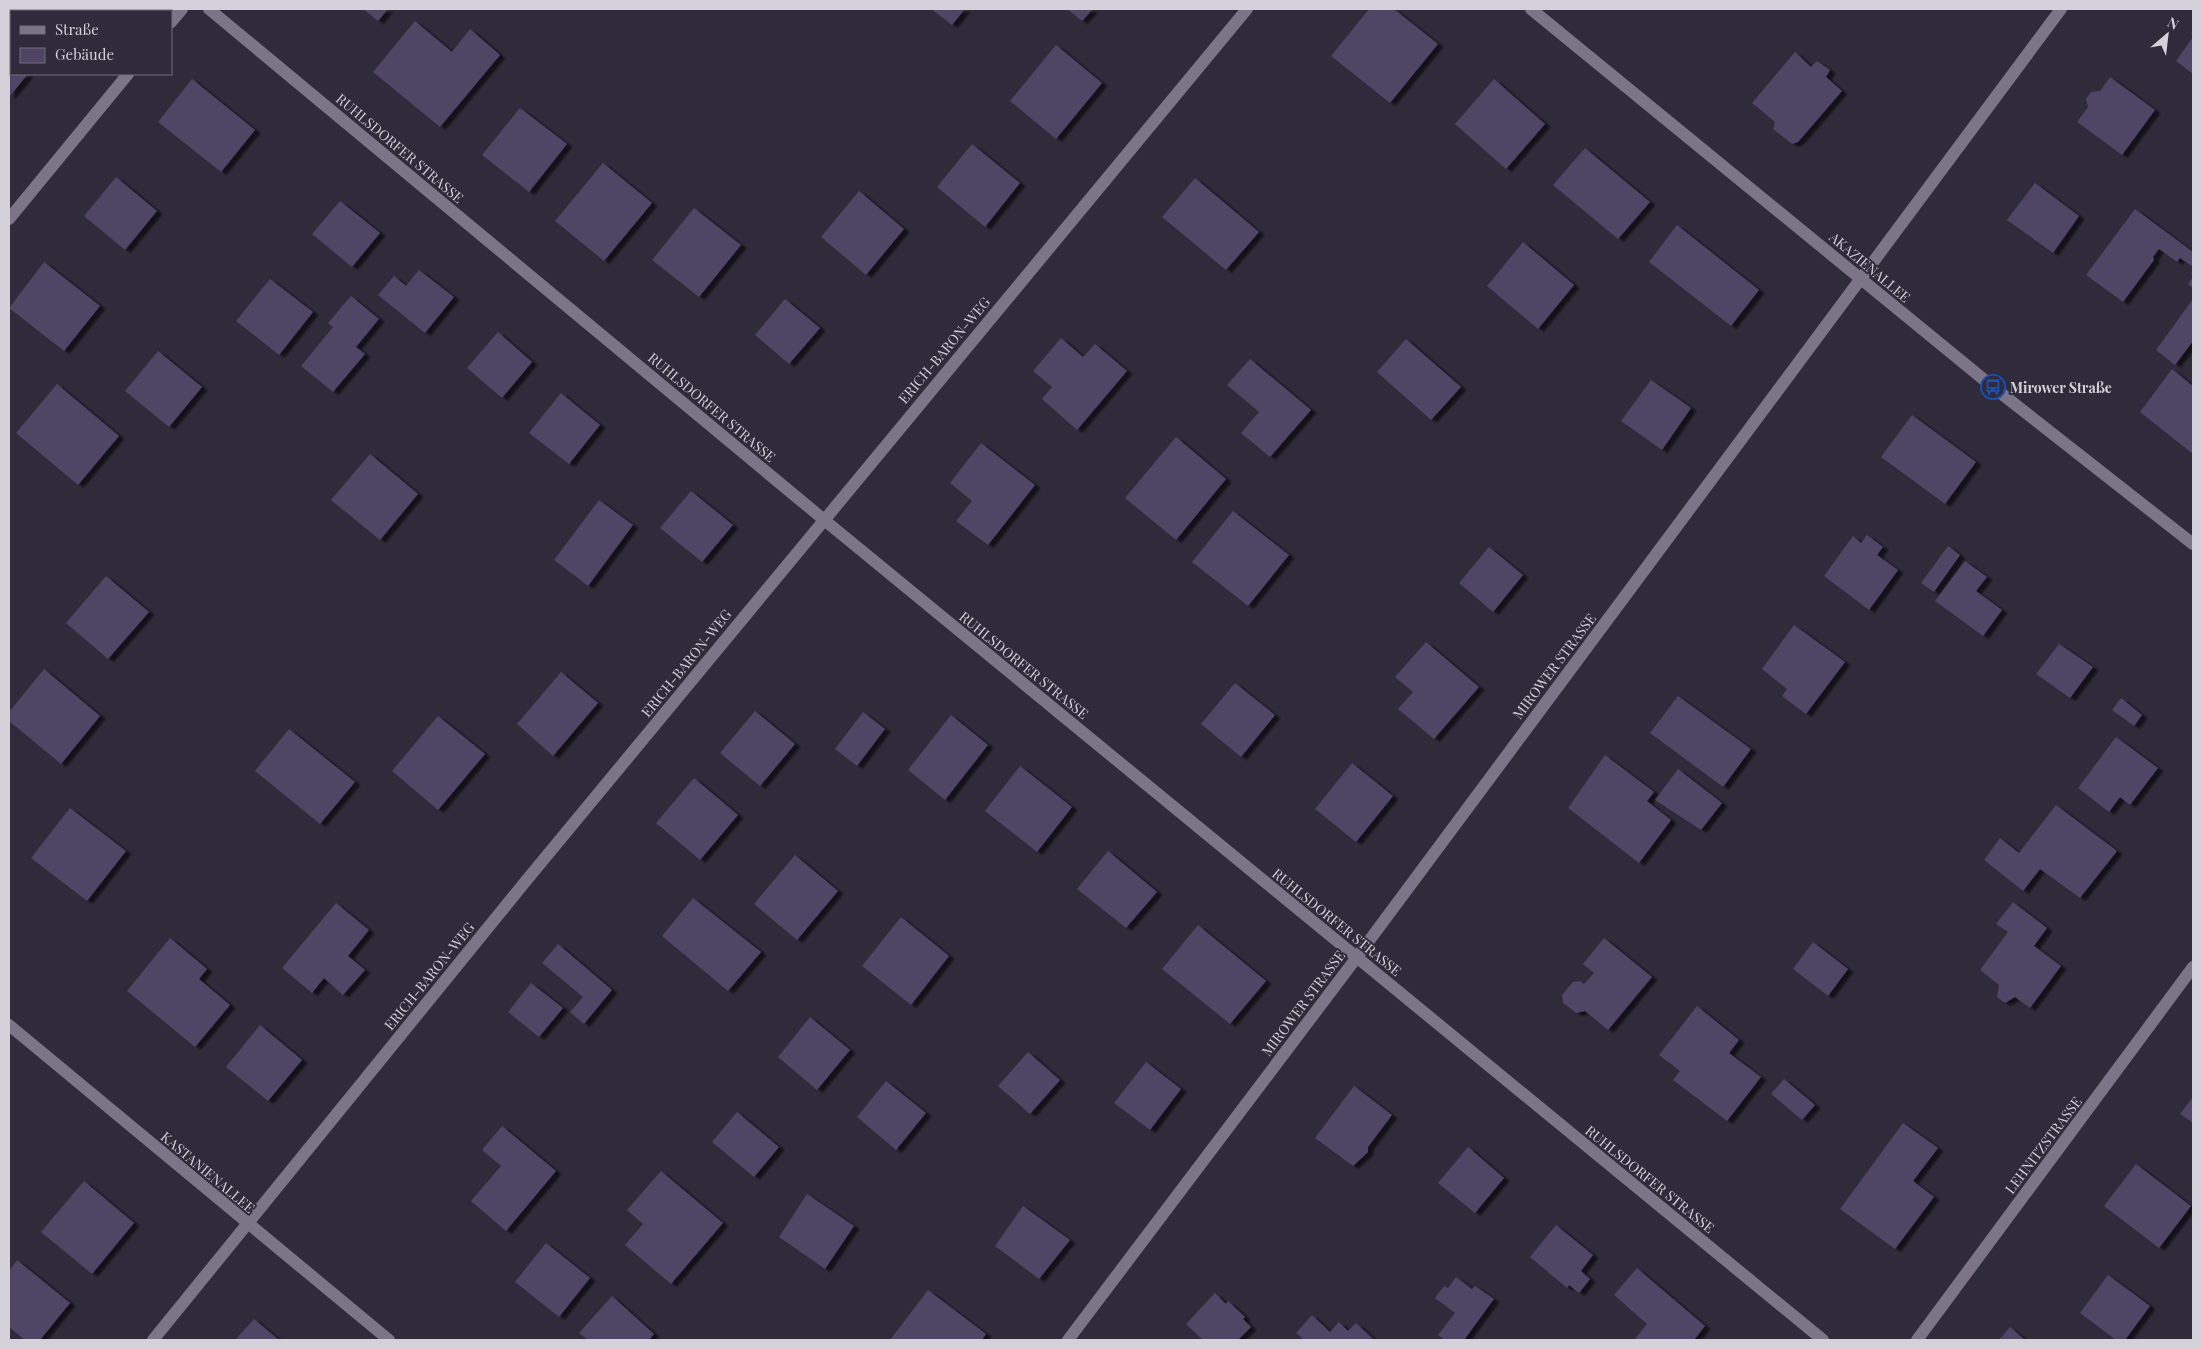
<svg xmlns="http://www.w3.org/2000/svg" width="2202" height="1349" font-family="'Playfair Display',serif">
	<defs>
		<filter id="shadow"><feDropShadow dx="5.5" dy="3" stdDeviation="1" flood-color="#0009"/></filter>
	</defs>
	<rect width="100%" height="100%" fill="#302b3a"/>
	<!-- building -->
	<g fill="#504465" filter="url(#shadow)">
		<path d="M 17,9 L 95,9 L 93,11 L 20,11 Z"/>
		<path d="M 363,9 L 388,9 L 378,21 Z"/>
		<path d="M 931,9 L 965,9 L 952,25 Z"/>
		<path d="M 1067,9 L 1093,9 L 1082,21 Z"/>
		<path d="M 1369,9 L 1394,9 L 1438,44 L 1390,103 L 1331,56 Z"/>
		<path d="M 415,21 L 452,52 L 470,29 L 500,55 L 440,127 L 373,72 Z"/>
		<path d="M 2193,37 L 2193,74 L 2176,61 Z"/>
		<path d="M 9,42 L 11,44 L 11,74 L 28,74 L 9,97 Z"/>
		<path d="M 1056,45 L 1102,83 L 1056,139 L 1010,101 Z"/>
		<path d="M 1795,52 L 1811,67 L 1817,61 L 1830,70 L 1826,77 L 1842,91 L 1798,142 L 1792,144 L 1773,129 L 1775,122 L 1752,103 Z"/>
		<path d="M 2110,77 L 2155,110 L 2122,155 L 2077,122 L 2088,107 L 2086,99 L 2091,92 L 2100,91 Z"/>
		<path d="M 192,79 L 255,130 L 221,172 L 158,122 Z"/>
		<path d="M 1494,79 L 1545,124 L 1506,169 L 1455,124 Z"/>
		<path d="M 520,108 L 567,144 L 529,192 L 482,155 Z"/>
		<path d="M 972,144 L 1020,183 L 985,227 L 937,187 Z"/>
		<path d="M 1585,148 L 1650,202 L 1618,239 L 1553,185 Z"/>
		<path d="M 603,163 L 652,203 L 604,261 L 555,221 Z"/>
		<path d="M 116,177 L 157,211 L 125,250 L 84,216 Z"/>
		<path d="M 1195,178 L 1259,232 L 1226,270 L 1162,217 Z"/>
		<path d="M 2035,183 L 2079,216 L 2053,253 L 2007,220 Z"/>
		<path d="M 859,191 L 904,229 L 866,275 L 821,237 Z"/>
		<path d="M 340,201 L 380,233 L 352,267 L 312,234 Z"/>
		<path d="M 694,208 L 741,245 L 699,297 L 652,260 Z"/>
		<path d="M 2135,209 L 2193,252 L 2193,267 L 2180,258 L 2177,262 L 2159,249 L 2153,257 L 2154,260 L 2123,302 L 2086,275 Z"/>
		<path d="M 1677,225 L 1759,290 L 1731,326 L 1649,262 Z"/>
		<path d="M 1523,242 L 1574,285 L 1538,329 L 1487,286 Z"/>
		<path d="M 44,262 L 100,306 L 64,351 L 9,308 Z"/>
		<path d="M 419,270 L 454,297 L 425,333 L 378,295 L 394,276 L 406,286 Z"/>
		<path d="M 2193,277 L 2193,288 L 2188,284 Z"/>
		<path d="M 270,279 L 313,312 L 279,355 L 236,321 Z"/>
		<path d="M 351,296 L 379,319 L 356,347 L 365,354 L 333,392 L 301,366 L 333,327 L 328,323 Z"/>
		<path d="M 785,299 L 820,328 L 789,364 L 755,335 Z"/>
		<path d="M 2193,299 L 2193,341 L 2175,365 L 2156,350 Z"/>
		<path d="M 498,332 L 532,362 L 502,398 L 467,368 Z"/>
		<path d="M 1061,338 L 1083,357 L 1095,344 L 1127,371 L 1077,430 L 1042,399 L 1052,387 L 1033,371 Z"/>
		<path d="M 1406,339 L 1461,387 L 1431,420 L 1377,372 Z"/>
		<path d="M 158,351 L 202,387 L 169,427 L 125,391 Z"/>
		<path d="M 1250,359 L 1311,410 L 1270,457 L 1241,433 L 1259,412 L 1227,385 Z"/>
		<path d="M 2172,369 L 2193,386 L 2193,454 L 2140,412 Z"/>
		<path d="M 1651,380 L 1691,408 L 1662,450 L 1621,421 Z"/>
		<path d="M 57,384 L 119,436 L 78,485 L 16,433 Z"/>
		<path d="M 561,393 L 600,425 L 569,464 L 529,433 Z"/>
		<path d="M 1912,415 L 1976,462 L 1945,504 L 1881,457 Z"/>
		<path d="M 1176,437 L 1226,479 L 1176,540 L 1125,498 Z"/>
		<path d="M 981,443 L 1035,485 L 988,545 L 956,521 L 972,501 L 950,483 Z"/>
		<path d="M 370,454 L 418,494 L 380,540 L 331,500 Z"/>
		<path d="M 691,491 L 733,525 L 702,562 L 660,528 Z"/>
		<path d="M 599,500 L 633,525 L 588,586 L 554,560 Z"/>
		<path d="M 1233,511 L 1289,555 L 1248,606 L 1192,562 Z"/>
		<path d="M 1867,535 L 1883,547 L 1877,555 L 1898,570 L 1869,610 L 1824,576 L 1853,536 L 1861,543 Z"/>
		<path d="M 1948,546 L 1960,555 L 1934,592 L 1921,583 Z"/>
		<path d="M 1489,547 L 1523,575 L 1493,612 L 1459,583 Z"/>
		<path d="M 1965,561 L 1987,577 L 1976,591 L 2002,610 L 1983,636 L 1935,601 Z"/>
		<path d="M 106,576 L 149,612 L 108,659 L 66,623 Z"/>
		<path d="M 1794,625 L 1845,662 L 1806,714 L 1782,696 L 1787,689 L 1762,669 Z"/>
		<path d="M 1426,642 L 1479,687 L 1434,739 L 1398,709 L 1413,692 L 1395,677 Z"/>
		<path d="M 2059,644 L 2093,667 L 2070,698 L 2036,674 Z"/>
		<path d="M 44,669 L 100,716 L 61,764 L 9,721 L 9,712 Z"/>
		<path d="M 561,672 L 598,703 L 553,756 L 517,724 Z"/>
		<path d="M 1235,683 L 1275,715 L 1241,757 L 1201,724 Z"/>
		<path d="M 1678,696 L 1751,749 L 1723,787 L 1650,733 Z"/>
		<path d="M 2121,698 L 2142,715 L 2134,726 L 2112,710 Z"/>
		<path d="M 755,711 L 795,744 L 760,786 L 720,753 Z"/>
		<path d="M 863,712 L 885,729 L 857,766 L 835,749 Z"/>
		<path d="M 951,715 L 988,745 L 945,800 L 908,770 Z"/>
		<path d="M 438,716 L 485,754 L 438,810 L 392,771 Z"/>
		<path d="M 289,729 L 355,782 L 320,824 L 255,771 Z"/>
		<path d="M 2116,737 L 2158,768 L 2130,805 L 2120,797 L 2109,812 L 2078,788 Z"/>
		<path d="M 1605,755 L 1654,792 L 1647,801 L 1671,820 L 1639,863 L 1568,808 Z"/>
		<path d="M 1352,763 L 1393,796 L 1356,842 L 1315,809 Z"/>
		<path d="M 1020,766 L 1072,807 L 1037,852 L 985,811 Z"/>
		<path d="M 1678,769 L 1722,803 L 1701,830 L 1655,800 Z"/>
		<path d="M 694,778 L 738,815 L 700,860 L 656,823 Z"/>
		<path d="M 2056,805 L 2117,851 L 2080,898 L 2040,869 L 2023,891 L 1984,860 L 2000,838 L 2019,853 Z"/>
		<path d="M 70,808 L 126,851 L 87,901 L 31,858 Z"/>
		<path d="M 1108,851 L 1157,892 L 1126,928 L 1077,889 Z"/>
		<path d="M 795,855 L 838,891 L 797,940 L 754,904 Z"/>
		<path d="M 693,898 L 761,952 L 728,991 L 662,936 Z"/>
		<path d="M 2013,902 L 2047,928 L 2034,946 L 2061,966 L 2030,1008 L 2015,997 L 2005,1003 L 1997,997 L 1999,985 L 1980,970 L 2008,932 L 1996,924 Z"/>
		<path d="M 336,903 L 369,930 L 348,956 L 365,970 L 343,995 L 324,978 L 312,993 L 282,968 Z"/>
		<path d="M 901,917 L 949,956 L 911,1005 L 862,966 Z"/>
		<path d="M 1198,925 L 1266,981 L 1230,1024 L 1162,969 Z"/>
		<path d="M 170,938 L 207,969 L 199,979 L 230,1005 L 195,1047 L 127,991 Z"/>
		<path d="M 1604,938 L 1652,977 L 1608,1030 L 1585,1011 L 1576,1013 L 1563,1003 L 1562,995 L 1573,982 L 1580,981 L 1584,984 L 1594,973 L 1583,964 Z"/>
		<path d="M 1813,942 L 1848,969 L 1828,996 L 1793,969 Z"/>
		<path d="M 558,944 L 612,990 L 584,1024 L 570,1012 L 583,997 L 542,963 Z"/>
		<path d="M 531,983 L 563,1008 L 539,1037 L 508,1012 Z"/>
		<path d="M 1697,1006 L 1739,1040 L 1729,1053 L 1761,1077 L 1727,1121 L 1673,1080 L 1680,1071 L 1659,1055 Z"/>
		<path d="M 810,1017 L 850,1050 L 817,1090 L 778,1057 Z"/>
		<path d="M 260,1025 L 302,1060 L 268,1101 L 226,1067 Z"/>
		<path d="M 1028,1052 L 1060,1080 L 1030,1114 L 998,1086 Z"/>
		<path d="M 1146,1062 L 1181,1089 L 1150,1130 L 1114,1103 Z"/>
		<path d="M 1784,1079 L 1815,1105 L 1802,1120 L 1771,1094 Z"/>
		<path d="M 886,1081 L 926,1113 L 896,1150 L 857,1117 Z"/>
		<path d="M 1354,1086 L 1392,1115 L 1368,1147 L 1368,1152 L 1353,1166 L 1315,1138 Z"/>
		<path d="M 2193,1097 L 2193,1123 L 2180,1114 Z"/>
		<path d="M 737,1112 L 779,1147 L 754,1177 L 712,1142 Z"/>
		<path d="M 1903,1123 L 1938,1148 L 1913,1181 L 1934,1197 L 1895,1249 L 1840,1209 Z"/>
		<path d="M 502,1126 L 556,1171 L 506,1231 L 471,1201 L 501,1166 L 482,1150 Z"/>
		<path d="M 1468,1147 L 1504,1178 L 1475,1213 L 1438,1183 Z"/>
		<path d="M 2136,1164 L 2191,1206 L 2159,1248 L 2104,1206 Z"/>
		<path d="M 661,1171 L 723,1223 L 671,1284 L 625,1245 L 643,1224 L 627,1210 Z"/>
		<path d="M 84,1181 L 134,1223 L 92,1274 L 41,1232 Z"/>
		<path d="M 807,1194 L 854,1226 L 825,1269 L 779,1237 Z"/>
		<path d="M 1023,1206 L 1070,1240 L 1039,1279 L 995,1246 Z"/>
		<path d="M 1556,1225 L 1593,1255 L 1581,1271 L 1590,1279 L 1579,1293 L 1569,1285 L 1567,1288 L 1530,1257 Z"/>
		<path d="M 546,1243 L 590,1278 L 559,1317 L 515,1282 Z"/>
		<path d="M 17,1260 L 70,1303 L 40,1340 L 25,1340 L 9,1327 L 9,1271 Z"/>
		<path d="M 1637,1268 L 1705,1326 L 1694,1340 L 1634,1340 L 1647,1324 L 1614,1295 Z"/>
		<path d="M 2108,1275 L 2150,1306 L 2125,1340 L 2116,1340 L 2080,1313 Z"/>
		<path d="M 1456,1277 L 1472,1289 L 1475,1286 L 1494,1299 L 1464,1340 L 1445,1340 L 1438,1335 L 1455,1313 L 1435,1298 L 1444,1286 L 1448,1288 Z"/>
		<path d="M 928,1290 L 986,1334 L 982,1340 L 890,1340 Z"/>
		<path d="M 1215,1293 L 1226,1304 L 1228,1301 L 1245,1317 L 1243,1319 L 1251,1327 L 1238,1340 L 1203,1340 L 1186,1324 Z"/>
		<path d="M 612,1296 L 654,1334 L 649,1340 L 588,1340 L 579,1333 Z"/>
		<path d="M 1312,1315 L 1330,1332 L 1339,1322 L 1348,1331 L 1356,1323 L 1373,1339 L 1304,1340 L 1296,1333 Z"/>
		<path d="M 254,1319 L 279,1340 L 235,1340 Z"/>
		<path d="M 2010,1327 L 2025,1340 L 1999,1340 Z"/>
	</g>
	<g fill="none" stroke-linecap="round" stroke-linejoin="round">
		<!-- minor -->
		<g stroke="#7b7587" stroke-width="12">
			<path d="M 209,9 L 823,519 L 1823,1340"/>
			<path d="M 1531,9 L 1993,387 L 2193,544"/>
			<path d="M 171,22 L 182,9"/>
			<path d="M 9,219 L 128,74"/>
			<path d="M 9,1025 L 389,1340"/>
			<path d="M 153,1340 L 525,882 L 1247,9"/>
			<path d="M 1068,1340 L 1357,957 L 2061,9"/>
			<path d="M 1917,1340 L 2193,967"/>
		</g>
	</g>
	<!-- icons -->
	<defs>
		<symbol id="bus-ring" viewBox="-11 -11 22 22"><circle r="9.5" fill="#302b3a" stroke="#1a4fb4" stroke-width="1.5"/><path d="M-5-6H5V4H4V6H2V4H-2V6H-4V4H-5ZM-3.5-4V0h7V-4ZM-3.5 1.2v1.5H-2V1.2ZM2 1.2v1.5H3.5V1.2Z" fill="#1a4fb4"/></symbol>
	</defs>
	<g fill-rule="evenodd">
		<use href="#bus-ring" x="1979" y="373" width="28" height="28"/>
	</g>
	<g text-anchor="middle" dominant-baseline="central" stroke-width="4" stroke-linejoin="round" paint-order="stroke">
		<!-- street labels -->
		<g font-size="14" fill="#d4d1da" stroke="#302b3a">
			<text transform="translate(400 148) rotate(40)">RUHLSDORFER STRASSE</text>
			<text transform="translate(1870 267) rotate(40)">AKAZIENALLEE</text>
			<text transform="translate(944 350) rotate(-50)">ERICH-BARON-WEG</text>
			<text transform="translate(712 407) rotate(40)">RUHLSDORFER STRASSE</text>
			<text transform="translate(686 663) rotate(-51)">ERICH-BARON-WEG</text>
			<text transform="translate(1024 665) rotate(39)">RUHLSDORFER STRASSE</text>
			<text transform="translate(1554 666) rotate(-53)">MIROWER STRASSE</text>
			<text transform="translate(1337 922) rotate(39)">RUHLSDORFER STRASSE</text>
			<text transform="translate(429 976) rotate(-51)">ERICH-BARON-WEG</text>
			<text transform="translate(1303 1003) rotate(-53)">MIROWER STRASSE</text>
			<text transform="translate(2043 1145) rotate(-53)">LEHNITZSTRASSE</text>
			<text transform="translate(208 1172) rotate(40)">KASTANIENALLEE</text>
			<text transform="translate(1650 1179) rotate(39)">RUHLSDORFER STRASSE</text>
		</g>
		<!-- poi labels -->
		<g font-size="14" font-weight="bold" fill="#d4d1da" stroke="#302b3a" text-anchor="start">
			<text x="2010" y="387">Mirower Straße</text>
		</g>
	</g>
	<!-- border -->
	<rect width="2202" height="1349" fill="none" stroke="#d4d1da" stroke-width="20"/>
	<!-- legend -->
	<rect x="10" y="10" width="162" height="65" fill="#302b3a" stroke="#726d7a"/>
	<rect x="20" y="26" width="25" height="8" fill="#7b7587" stroke="#726d7a"/>
	<text x="55" y="35" font-size="15" fill="#d4d1da">Straße</text>
	<rect x="20" y="48" width="25" height="15" fill="#504465" stroke="#726d7a"/>
	<text x="55" y="60" font-size="15" fill="#d4d1da">Gebäude</text>
	<!-- north arrow -->
	<g transform="translate(2167 35) rotate(28)" stroke="#302b3a" stroke-width="4" paint-order="stroke">
	<path d="M0-4L9 19L0 12L-9 19Z" fill="#d4d1da"/>
	<text y="-8" font-size="14" font-weight="bold" text-anchor="middle" fill="#d4d1da">N</text>
	</g>
</svg>
